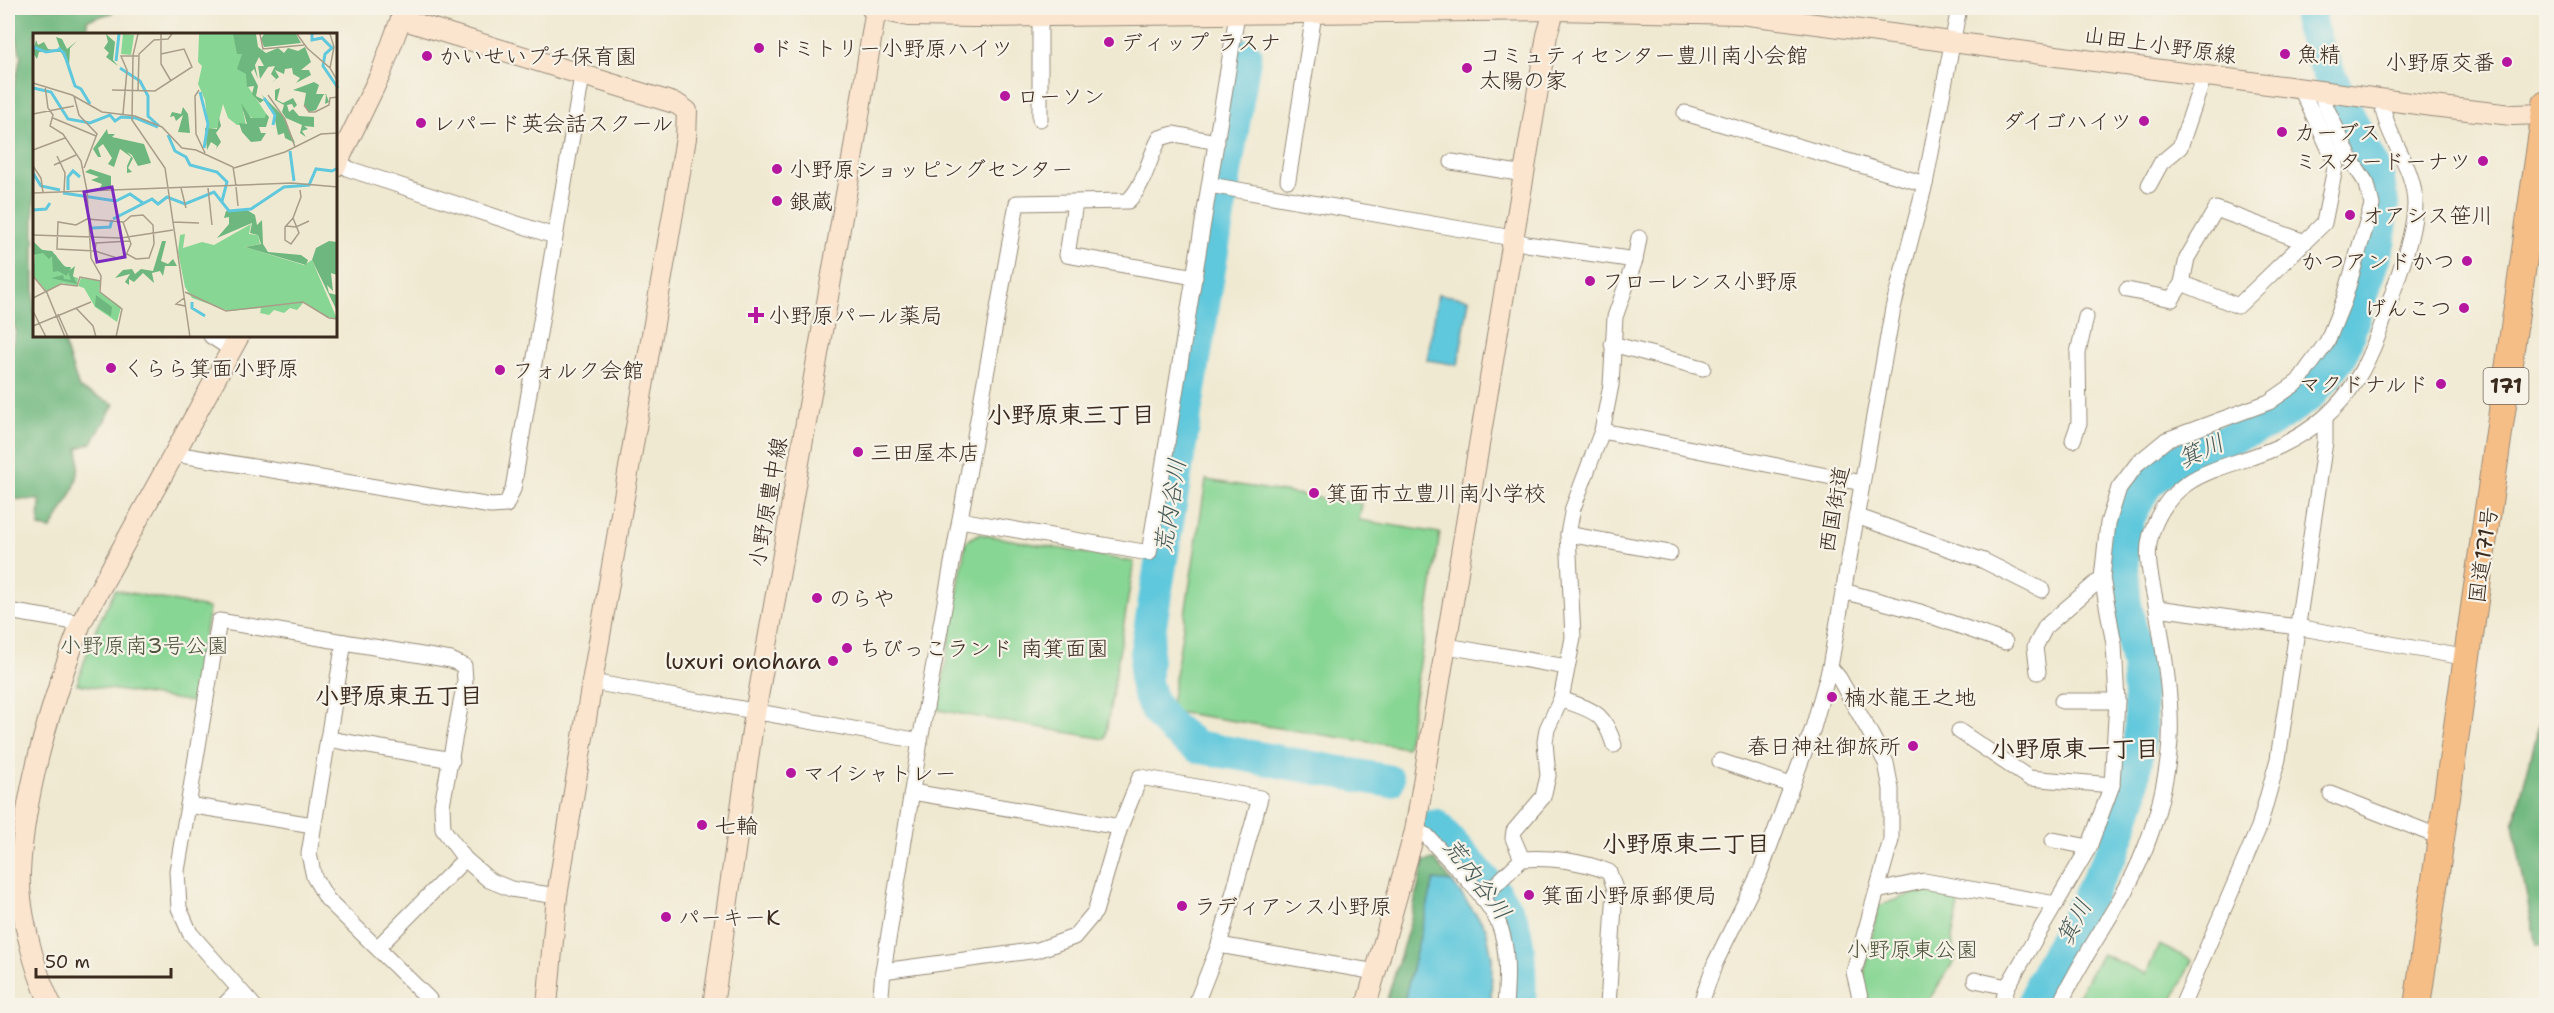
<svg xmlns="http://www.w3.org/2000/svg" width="2554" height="1013" font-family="'Shantell Sans','Klee One',sans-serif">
	<rect width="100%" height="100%" fill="#f7f3e8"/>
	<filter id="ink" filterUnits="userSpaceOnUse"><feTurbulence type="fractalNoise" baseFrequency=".0167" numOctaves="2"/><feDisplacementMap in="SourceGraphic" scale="12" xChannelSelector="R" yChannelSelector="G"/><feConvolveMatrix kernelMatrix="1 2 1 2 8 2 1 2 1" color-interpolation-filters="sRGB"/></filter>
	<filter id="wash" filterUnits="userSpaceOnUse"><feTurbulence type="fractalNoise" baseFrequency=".008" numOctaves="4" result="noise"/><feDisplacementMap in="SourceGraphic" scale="24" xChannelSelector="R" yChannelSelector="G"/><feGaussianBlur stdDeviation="1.35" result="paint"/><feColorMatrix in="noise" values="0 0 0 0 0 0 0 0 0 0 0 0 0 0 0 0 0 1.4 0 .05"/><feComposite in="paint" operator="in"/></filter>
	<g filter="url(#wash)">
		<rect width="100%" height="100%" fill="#f0e9d1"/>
		<!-- green -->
		<g fill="#88d694" stroke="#628059" stroke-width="1.5">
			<path d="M 1206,480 L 1362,504 L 1359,520 L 1440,533 L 1407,748 L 1170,711 Z"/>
			<path d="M 979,534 L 1134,562 L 1105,739 L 938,710 L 966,541 Z"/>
			<path d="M 115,590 L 209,608 L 193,702 L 77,684 L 93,635 Z"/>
			<path d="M 1929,888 L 1961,894 L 1952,938 L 1955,960 L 1928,1001 L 1927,1005 L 1870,1005 L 1863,981 L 1878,906 Z"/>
			<path d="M 2159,945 L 2192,960 L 2171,1005 L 2072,1005 L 2102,954 L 2146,974 Z"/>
		</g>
		<!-- forest -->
		<g fill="#6eb77e" stroke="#54704e" stroke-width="1.5">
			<path d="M 9,8 L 113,8 L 112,13 L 87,20 L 87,34 L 34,34 L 34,336 L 64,336 L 65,346 L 79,388 L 114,404 L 92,443 L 78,448 C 83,483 68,500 51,529 L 39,527 L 40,500 L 8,499 L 8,360 L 16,331 L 8,306 L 8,113 L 21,56 Z"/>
			<path d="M 2546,700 L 2546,944 L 2536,945 L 2513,825 Z"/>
			<path d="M 1435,860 L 1452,882 L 1434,880 L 1403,1005 L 1385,1006 L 1410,923 L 1424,861 Z"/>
		</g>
		<!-- water -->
		<g fill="#60c8dc" stroke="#4e797d" stroke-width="1.5">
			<path d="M 1438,294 L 1469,299 L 1458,365 L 1427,360 Z"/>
			<path d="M 1434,880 L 1452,882 L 1486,928 L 1492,958 L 1491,1005 L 1403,1005 Z"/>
		</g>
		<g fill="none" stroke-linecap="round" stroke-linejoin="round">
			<!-- river -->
			<g stroke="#60c8dc" stroke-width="33">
				<path d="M 1245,55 L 1147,646 C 1147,658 1144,672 1146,684 C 1152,714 1174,733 1198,747 L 1388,781"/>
				<path d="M 1435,825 C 1457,851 1505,897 1514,927 C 1520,947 1521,985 1519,1006"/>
				<path d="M 2034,1006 L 2040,985 L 2113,851 L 2131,797 L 2141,727 L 2138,667 L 2125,602 L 2122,559 L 2128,519 L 2146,485 L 2176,460 L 2268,423 L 2310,395 L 2341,356 L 2379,241 L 2383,207 L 2378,178 L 2321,57 L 2310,25 L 2309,8"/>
			</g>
		</g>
	</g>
	<g filter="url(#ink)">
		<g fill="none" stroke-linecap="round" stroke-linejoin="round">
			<defs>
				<g id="street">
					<path d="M 1040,16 L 1040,119"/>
					<path d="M 1685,113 L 1925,184"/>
					<path d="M 339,161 L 349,169 L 554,236"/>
					<path d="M 1452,162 L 1524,174"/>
					<path d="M 1288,180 L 1314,14"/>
					<path d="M 1210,185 L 1501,236 L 1527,244 L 1635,260"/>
					<path d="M 2149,185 L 2161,163 L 2180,147 L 2204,76"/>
					<path d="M 1075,203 L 1067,255 L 1195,277"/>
					<path d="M 2182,283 L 2238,306 L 2324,223 L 2336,163 L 2301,89"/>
					<path d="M 2127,290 L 2172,299 L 2182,283 L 2187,258 L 2216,209 L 2305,242"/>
					<path d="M 211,336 L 231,349"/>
					<path d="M 1612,344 L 1703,368"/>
					<path d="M 1602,431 L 1862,483"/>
					<path d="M 2073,440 L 2079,423 L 2078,353 L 2086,317"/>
					<path d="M 175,454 L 491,506 L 506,505 L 513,489 L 582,76"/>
					<path d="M 1856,516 L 1984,561 L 2042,590"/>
					<path d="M 960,520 L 1149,553 L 1237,15"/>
					<path d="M 1568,534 L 1670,553"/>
					<path d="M 1843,591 L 1920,612 L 2005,642"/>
					<path d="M 2157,608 L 2297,627 L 2468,658"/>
					<path d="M 8,611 L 81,623"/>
					<path d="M 344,642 L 309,854 L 314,877 L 327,899 L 429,999"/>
					<path d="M 1447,646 L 1567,667"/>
					<path d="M 2038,672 L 2035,647 L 2046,626 L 2102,578"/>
					<path d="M 592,682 L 920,741"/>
					<path d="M 1561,699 C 1593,711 1603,710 1614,745"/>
					<path d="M 2062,701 L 2117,701"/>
					<path d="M 1959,731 L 2029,778 L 2112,785"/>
					<path d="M 328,739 L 452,760"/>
					<path d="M 1720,761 L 1791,785"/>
					<path d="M 912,792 L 1120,827"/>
					<path d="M 2331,794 L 2442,838"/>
					<path d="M 188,805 L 313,825"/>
					<path d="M 1415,831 L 1427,836 C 1451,863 1482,890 1498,922 C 1509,946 1507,980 1505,1006"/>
					<path d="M 2053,840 L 2089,847"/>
					<path d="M 1522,859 L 1513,838 L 1514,831 L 1543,797 L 1548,776 L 1545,742 L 1547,729 L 1561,699 L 1573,638 L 1568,534 L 1573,508 L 1602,431 L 1611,385 L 1615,317 L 1635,260 L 1639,238"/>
					<path d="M 1877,891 L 1924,881 L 2056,904"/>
					<path d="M 1482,898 L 1522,859 C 1550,857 1583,861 1609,872 L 1615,889 L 1608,1006"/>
					<path d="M 1219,945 L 1376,972"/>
					<path d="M 378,947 L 465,859"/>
					<path d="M 883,971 L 1038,950 L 1074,937 L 1095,912 L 1120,827 L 1140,777 L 1260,798 L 1219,945 L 1195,1006"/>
					<path d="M 1975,980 L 2007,987"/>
					<path d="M 223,1006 L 238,991"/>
					<path d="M 254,1006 L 190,933 L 179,908 L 177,871 L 219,621 L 451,660 L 464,666 L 465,681 L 442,805 L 443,829 L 465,859 L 489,880 L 511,889 L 557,896"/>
					<path d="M 880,1006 L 883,971 L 920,741 L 1017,203 L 1128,201 C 1145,185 1148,159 1160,138 L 1174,134 L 1217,142"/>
					<path d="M 1700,1006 L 1715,963 L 1761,870 L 1813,728 L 1830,667"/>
					<path d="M 1862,1006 L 1854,972 L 1891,840 L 1891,789 L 1886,763 L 1869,731 L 1839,678 L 1830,667 L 1893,308 L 1925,184 L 1959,8"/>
					<path d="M 2002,1006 L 2007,987 L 2089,847 L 2112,785 L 2117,701 L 2114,644 L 2102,578 L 2108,523 L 2119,488 L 2138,463 L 2166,440 L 2269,402 L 2298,382 L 2327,342 L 2344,300 L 2372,205 L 2367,184 L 2350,158 L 2325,105 L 2321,92"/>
					<path d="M 2059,1006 C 2080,960 2110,920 2133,876 C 2152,837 2164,795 2169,753 C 2174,711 2164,652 2157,610 C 2153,584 2143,557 2152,531 C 2174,467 2229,470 2280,446 C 2355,411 2372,356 2396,283 C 2404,258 2414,232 2415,205 C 2415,163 2384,138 2382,99"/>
					<path d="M 2182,1006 L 2259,827 L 2278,759 L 2325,442 L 2325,418"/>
				</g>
				<g id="secondary">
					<path d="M 871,8 L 909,16 L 975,17 L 1554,10 L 1741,14 L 2432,106 L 2512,115 L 2546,114"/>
					<path d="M 401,19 L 677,104 L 687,111 L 686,138 L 592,682 L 557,896 L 547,1006"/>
					<path d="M 336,166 L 381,73 L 405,8"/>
					<path d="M 52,1006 C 35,974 18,908 20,872 C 24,790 52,700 81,623 L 239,336"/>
					<path d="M 713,1006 L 752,731 L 852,160 L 876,8"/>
					<path d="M 1366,1006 L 1415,831 L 1547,35 L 1555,8"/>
				</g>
				<path id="highway" d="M 2417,1006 L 2546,104"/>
			</defs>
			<!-- street casing -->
			<use href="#street" stroke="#968a78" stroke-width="17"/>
			<!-- secondary casing -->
			<use href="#secondary" stroke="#968a78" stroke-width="22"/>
			<!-- highway casing -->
			<use href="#highway" stroke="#968a78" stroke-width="28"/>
			<!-- street -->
			<use href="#street" stroke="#fff" stroke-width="15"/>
			<!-- secondary -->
			<use href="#secondary" stroke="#fbe5cf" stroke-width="20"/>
			<!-- highway -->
			<use href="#highway" stroke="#f6be87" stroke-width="26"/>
		</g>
	</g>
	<!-- markers -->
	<g fill="#b5179e" stroke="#f7f3e8" stroke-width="2">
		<circle cx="1109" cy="42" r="6"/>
		<circle cx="759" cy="48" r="6"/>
		<circle cx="2285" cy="54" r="6"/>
		<circle cx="427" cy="56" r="6"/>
		<circle cx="2507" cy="62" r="6"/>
		<circle cx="1467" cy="68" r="6"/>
		<circle cx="1005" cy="96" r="6"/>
		<circle cx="2144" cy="121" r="6"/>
		<circle cx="421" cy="123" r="6"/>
		<circle cx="2282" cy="132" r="6"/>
		<circle cx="2483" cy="161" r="6"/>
		<circle cx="777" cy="169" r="6"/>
		<circle cx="777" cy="201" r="6"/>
		<circle cx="2350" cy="215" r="6"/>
		<circle cx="2467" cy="261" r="6"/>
		<circle cx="1590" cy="281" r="6"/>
		<circle cx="2464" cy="308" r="6"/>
		<path d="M753 306h6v6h6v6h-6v6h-6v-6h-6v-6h6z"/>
		<circle cx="111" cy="368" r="6"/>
		<circle cx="500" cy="370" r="6"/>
		<circle cx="2441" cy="384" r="6"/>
		<circle cx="858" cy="452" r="6"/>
		<circle cx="1314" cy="493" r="6"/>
		<circle cx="817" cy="598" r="6"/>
		<circle cx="847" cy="648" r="6"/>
		<circle cx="833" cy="661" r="6"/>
		<circle cx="1832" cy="697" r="6"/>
		<circle cx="1913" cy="746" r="6"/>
		<circle cx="791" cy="773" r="6"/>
		<circle cx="702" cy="825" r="6"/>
		<circle cx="1529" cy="895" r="6"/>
		<circle cx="1182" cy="906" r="6"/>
		<circle cx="666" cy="917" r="6"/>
	</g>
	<g text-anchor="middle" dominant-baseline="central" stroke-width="4.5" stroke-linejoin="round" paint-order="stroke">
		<!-- shield labels -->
		<rect fill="#f7f3e8" stroke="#73665b" stroke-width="1.5" x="2483.5" y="368" width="45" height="36" rx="4.5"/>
		<g font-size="21" font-weight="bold" fill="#3b2a1e">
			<text x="2506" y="386">171</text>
		</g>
		<!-- poi labels -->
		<g font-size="22" fill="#3b2a1e" stroke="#f7f3e8" text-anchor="start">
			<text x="1121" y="42">ディップ ラスナ</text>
			<text x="771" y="48">ドミトリー小野原ハイツ</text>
			<text x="2297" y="54">魚精</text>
			<text x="1479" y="55">コミュティセンター豊川南小会館<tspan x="1479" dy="25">太陽の家</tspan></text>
			<text x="439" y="56">かいせいプチ保育園</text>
			<text x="2495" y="62" text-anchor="end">小野原交番</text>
			<text x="1017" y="96">ローソン</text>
			<text x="2132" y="121" text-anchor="end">ダイゴハイツ</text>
			<text x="433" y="123">レパード英会話スクール</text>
			<text x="2294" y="132">カーブス</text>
			<text x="2471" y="161" text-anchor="end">ミスタードーナツ</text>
			<text x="789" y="169">小野原ショッピングセンター</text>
			<text x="789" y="201">銀蔵</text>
			<text x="2362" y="215">オアシス笹川</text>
			<text x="2455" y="261" text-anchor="end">かつアンドかつ</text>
			<text x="1602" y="281">フローレンス小野原</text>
			<text x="2452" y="308" text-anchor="end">げんこつ</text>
			<text x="768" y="315">小野原パール薬局</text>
			<text x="123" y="368">くらら箕面小野原</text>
			<text x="512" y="370">フォルク会館</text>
			<text x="2429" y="384" text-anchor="end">マクドナルド</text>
			<text x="870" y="452">三田屋本店</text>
			<text x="1326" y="493">箕面市立豊川南小学校</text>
			<text x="829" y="598">のらや</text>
			<text x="859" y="648">ちびっこランド 南箕面園</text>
			<text x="821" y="661" text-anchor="end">luxuri onohara</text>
			<text x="1844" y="697">楠水龍王之地</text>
			<text x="1901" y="746" text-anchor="end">春日神社御旅所</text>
			<text x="803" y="773">マイシャトレー</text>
			<text x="714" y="825">七輪</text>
			<text x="1541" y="895">箕面小野原郵便局</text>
			<text x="1194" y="906">ラディアンス小野原</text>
			<text x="678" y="917">パーキーK</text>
		</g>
		<!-- street labels -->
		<g font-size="22" fill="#3b2a1e" stroke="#f7f3e8">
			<text transform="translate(2160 45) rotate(8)">山田上小野原線</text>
			<text transform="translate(768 502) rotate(-80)">小野原豊中線</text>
			<text transform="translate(1834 509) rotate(-80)">西国街道</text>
			<text transform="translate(2483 555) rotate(-82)">国道171号</text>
		</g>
		<!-- park labels -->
		<g font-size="22" fill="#4e553c" stroke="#f7f3e8">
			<text x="144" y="645">小野原南3号公園</text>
			<text x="1912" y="949">小野原東公園</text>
		</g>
		<!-- neighbourhood labels -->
		<g font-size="24" font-weight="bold" fill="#3b2a1e" stroke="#f7f3e8">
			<text x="1071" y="415">小野原東三丁目</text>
			<text x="399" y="696">小野原東五丁目</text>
			<text x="2075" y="749">小野原東一丁目</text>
			<text x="1686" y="844">小野原東二丁目</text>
		</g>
		<!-- water labels -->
		<g font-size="24" font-style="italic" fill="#465957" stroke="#f7f3e8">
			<text transform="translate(2201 451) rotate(-24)">箕川</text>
			<text transform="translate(1170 506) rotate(-81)">荒内谷川</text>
			<text transform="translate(1477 879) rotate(53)">荒内谷川</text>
			<text transform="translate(2074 922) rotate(-62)">箕川</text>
		</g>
	</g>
	<!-- overview -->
	<g transform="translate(33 33)">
		<rect width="304" height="304" fill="#f0e9d1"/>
		<path d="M 90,1 L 101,2 L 98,22 L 88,21 ZM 166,1 L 202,1 L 218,48 L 214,52 L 236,85 L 222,87 L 210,78 L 213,92 L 204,92 L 195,85 L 190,71 L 184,95 L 175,96 L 172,67 L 165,51 L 169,33 L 165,29 ZM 218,191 L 216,201 L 225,202 L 227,211 L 212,214 L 271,232 L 279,227 L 304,286 L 294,284 L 271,269 L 264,277 L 257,275 L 251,280 L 241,277 L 236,282 L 227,280 L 228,275 L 196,278 L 159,265 L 152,254 L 145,219 L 147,202 L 152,201 L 150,215 L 169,209 L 181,212 ZM 3,214 L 23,222 L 27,231 L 39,236 L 39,243 L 45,245 L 44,253 L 29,250 L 14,259 L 0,242 ZM 48,245 L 68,248 L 66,258 L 88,274 L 84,289 L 62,274 L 51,255 L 45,253 Z" fill="#88d694"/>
		<path d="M 73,1 L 82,9 L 80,27 L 85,33 L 73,24 L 76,20 L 71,15 L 75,9 ZM 200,1 L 223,1 L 225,14 L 233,20 L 245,15 L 251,20 L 255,15 L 265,18 L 272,14 L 278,29 L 268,37 L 276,37 L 278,42 L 263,50 L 267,45 L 260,41 L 259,35 L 252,36 L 251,41 L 242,37 L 246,44 L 237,51 L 243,46 L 238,41 L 242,33 L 235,34 L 227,46 L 225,33 L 231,33 L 226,24 L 222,32 L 225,46 L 221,36 L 218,39 L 225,53 L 223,63 L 231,67 L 227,70 L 219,61 L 221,53 L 214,54 L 213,41 L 204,36 L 209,21 L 204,21 ZM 231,1 L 263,1 L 268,10 L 231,14 L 228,6 ZM 23,4 L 29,6 L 34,16 L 44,8 L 37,15 L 36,34 L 28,19 L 6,19 L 4,26 L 0,20 L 3,7 L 5,12 L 11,9 L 15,16 L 28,18 ZM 281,49 L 286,52 L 283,61 L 293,61 L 296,69 L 292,71 L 293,62 L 291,61 L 283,77 L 276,79 L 271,72 L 273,60 L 260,57 ZM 247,55 L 244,67 L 250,70 L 260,65 L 264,72 L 261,75 L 259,71 L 254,72 L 256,79 L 260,76 L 266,83 L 281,84 L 281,94 L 271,93 L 275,96 L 269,98 L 273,104 L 267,100 L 269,92 L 253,85 L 249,79 L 251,72 L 242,67 L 242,57 ZM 228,61 L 250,83 L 262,110 L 252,105 L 251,100 L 245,102 L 240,77 ZM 208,70 L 218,85 L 232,85 L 233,81 L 236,84 L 233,94 L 226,94 L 228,100 L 233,100 L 228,108 L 218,109 L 209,99 L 206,90 L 214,91 ZM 150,74 L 155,81 L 157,100 L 145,99 L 150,82 L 143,88 L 141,83 L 137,84 L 139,79 L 148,81 ZM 186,85 L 188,93 L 183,100 L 188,109 L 183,116 L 184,113 L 178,109 L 174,117 L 172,95 L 184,96 ZM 74,96 L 75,101 L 82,101 L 79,104 L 111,111 L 118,130 L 105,133 L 99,122 L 94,119 L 100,125 L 95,135 L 99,139 L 94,140 L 94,133 L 98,124 L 87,116 L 81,134 L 75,131 L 79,125 L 70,111 L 65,115 L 68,124 L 65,124 L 60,116 ZM 57,136 L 78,143 L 78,154 L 67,155 L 69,151 L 58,147 L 66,144 L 52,139 ZM 214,177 L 222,182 L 224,192 L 229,187 L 230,211 L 235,219 L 268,222 L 275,227 L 273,232 L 212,214 L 228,211 L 225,202 L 217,200 L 219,190 L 184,205 L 196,191 L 196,184 L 191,185 L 193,178 ZM 0,208 L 9,217 L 19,218 L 32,234 L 38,234 L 36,238 L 42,233 L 40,243 L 44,251 L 18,245 L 30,242 L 31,246 L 38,247 L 35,239 L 34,243 L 25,238 L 20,239 L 19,223 L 16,226 L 10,220 L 0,222 ZM 129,208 L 133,208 L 128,228 L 135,231 L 140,226 L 144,233 L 132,233 L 130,243 L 127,238 L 119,240 L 121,250 L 110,240 L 101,249 L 96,246 L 96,252 L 92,249 L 97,241 L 82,245 L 90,237 L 99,236 L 102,241 L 108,236 L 120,238 ZM 296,208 L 304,209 L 304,242 L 298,240 L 300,258 L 294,252 L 296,260 L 304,262 L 304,278 L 279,227 L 283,215 ZM 63,262 L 79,274 L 78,283 L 62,273 Z" fill="#6eb77e"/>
		<path fill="none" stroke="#60c8dc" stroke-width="3" d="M 279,1 L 279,7 L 289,5 L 299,15 L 292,21 L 290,33 L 305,55M 0,14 L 13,19 L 26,17M 25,15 L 31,20 L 42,53 L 48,56 L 57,71M 83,28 L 86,1M 87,35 L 107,48 L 115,63 L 115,83 L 126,93M 0,55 L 18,59 L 35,86 L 57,90 L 77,82 L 82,88 L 88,84 L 103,85 L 125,94M 167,59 L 175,91 L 171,115M 231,65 L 242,82 L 240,92M 135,102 L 142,118 L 153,124 L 157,132 L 184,139 L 194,149 L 189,168M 257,118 L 261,148M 0,140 L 8,153 L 27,157M 35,157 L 35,144 L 40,138 L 47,144M 30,160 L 83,168 L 97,161 L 110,170M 0,177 L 13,176 L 17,170M 80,186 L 119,166 L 125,171 L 134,164 L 152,171 L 181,159 L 196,178 L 218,176 L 251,154 L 276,152 L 283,136 L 299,138 L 305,135M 59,195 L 77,194 L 79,187M 159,269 L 159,275 L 172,283"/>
		<path fill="none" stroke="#a89d89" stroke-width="1.5" d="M 105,1 L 100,22 L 99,87 L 132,135 L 157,304M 128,1 L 128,31 L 138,48M 227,1 L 230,16 L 271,12M 264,1 L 274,15 L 297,35 L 305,49M 297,1 L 301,14 L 297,35M 0,50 L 39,62 L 69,79 L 102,83 L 129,94 L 149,115 L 163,117 L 200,134 L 203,153M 12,53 L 15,75 L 20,82 L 17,93 L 30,101 L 48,128 L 54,158M 79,57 L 122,58 L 159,34 L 151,16 L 128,21M 166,57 L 162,63 L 163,101 L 172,120M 105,58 L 106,21 L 121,7 L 135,6 L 139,1M 235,62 L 252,86 L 262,114M 41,63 L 46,82 L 64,101 L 51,135M 271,72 L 276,79 L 282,79 L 296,72 L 297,65 L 305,64M 0,81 L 41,73M 90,81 L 94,37 L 88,23 L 105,23M 20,85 L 63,103M 0,117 L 32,105M 24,123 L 32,140 L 31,159M 21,132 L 43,122M 0,133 L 8,145 L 10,159M 201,135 L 252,119 L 288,101 L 305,100M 203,154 L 205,173M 148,155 L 153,175M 175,155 L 179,192M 54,158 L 58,225 L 68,243 L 67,259 L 89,276 L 83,304M 0,160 L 259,150 L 305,154M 260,185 L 266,200 L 258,211 L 252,207 L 252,194 L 260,185 L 268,164 L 267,157M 54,186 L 90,189 L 98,211 L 93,222 L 84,225 L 62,218 L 24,216 L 25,189 L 43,192 ZM 91,189 L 98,183 L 110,182 L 120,192 L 121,211 L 116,225 L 103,226 L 94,221M 140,189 L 166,190M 253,193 L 263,194 L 276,188M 0,202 L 88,205 L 140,197M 62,218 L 63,210 L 97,208M 0,243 L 14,260 L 32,304M 152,259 L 193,278 L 270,269 L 296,285 L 305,286M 0,265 L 28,251 L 44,253 L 47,244 L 68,248M 151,265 L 143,271 L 152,273M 43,275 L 60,293 L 63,304M 0,278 L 13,304M 25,281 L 35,304M 0,293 L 58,269"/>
		<path fill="#7b2cbf" fill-opacity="0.15" stroke="#7b2cbf" stroke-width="3" d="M 79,154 L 92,224 L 64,229 L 51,159 Z"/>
		<rect width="304" height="304" fill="none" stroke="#3b2a1e" stroke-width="3"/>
	</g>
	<!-- margin -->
	<rect width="2554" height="1013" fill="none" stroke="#f7f3e8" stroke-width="30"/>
	<!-- scale -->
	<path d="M36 968v9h135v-9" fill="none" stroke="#3b2a1e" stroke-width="3"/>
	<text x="45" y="968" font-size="18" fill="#3b2a1e" stroke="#f7f3e8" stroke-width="4.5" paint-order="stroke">50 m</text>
</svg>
